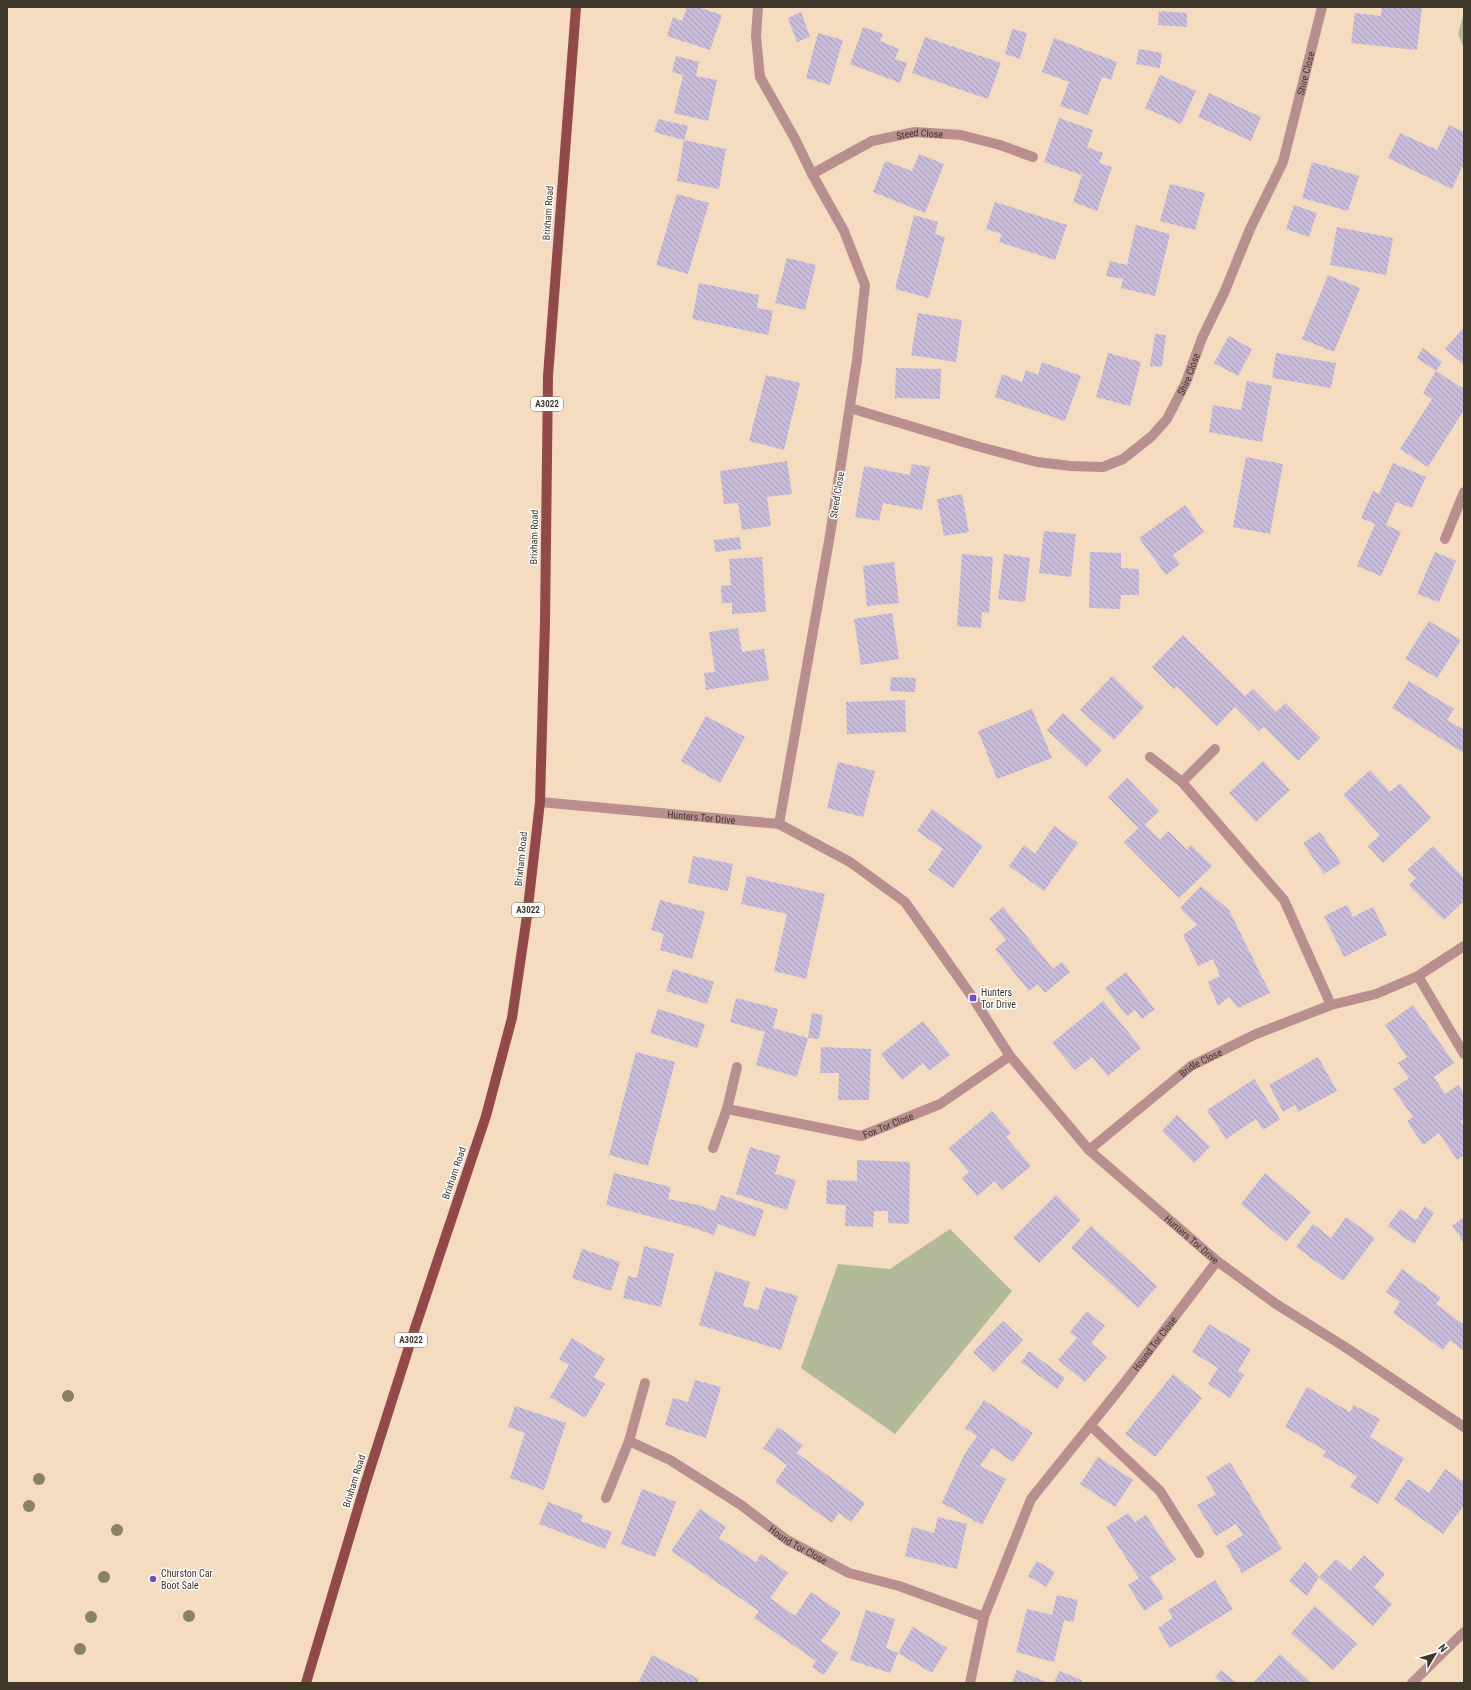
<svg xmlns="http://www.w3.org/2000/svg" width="1471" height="1690" font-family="'Roboto Condensed',sans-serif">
	<defs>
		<pattern id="building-back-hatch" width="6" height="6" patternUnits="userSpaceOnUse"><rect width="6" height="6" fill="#c9bbdc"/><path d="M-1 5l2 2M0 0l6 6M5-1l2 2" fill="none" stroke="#a599b3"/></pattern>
	</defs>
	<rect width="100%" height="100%" fill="#f5dcbf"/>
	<!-- green -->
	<g fill="#b2ba9a">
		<path d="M 1464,12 L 1464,49 L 1458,34 Z"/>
		<path d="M 950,1229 L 1012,1291 L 895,1434 L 801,1368 L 838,1264 L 890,1269 Z"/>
	</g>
	<!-- building -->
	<g fill="url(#building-back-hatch)">
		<path d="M 687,7 L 697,7 L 722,15 L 710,50 L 667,36 L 673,17 L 682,21 Z"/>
		<path d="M 1382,7 L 1422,7 L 1417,50 L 1351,43 L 1355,13 L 1381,16 Z"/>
		<path d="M 1159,11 L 1187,13 L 1187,27 L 1158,25 Z"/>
		<path d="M 801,12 L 810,37 L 797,42 L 788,18 Z"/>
		<path d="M 863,27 L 883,34 L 880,41 L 899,49 L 895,59 L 907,63 L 900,83 L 850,64 Z"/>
		<path d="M 1012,29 L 1027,33 L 1020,59 L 1005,54 Z"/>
		<path d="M 818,33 L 843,40 L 830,85 L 806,78 Z"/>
		<path d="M 925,37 L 1001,63 L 988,99 L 912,73 Z"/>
		<path d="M 1054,38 L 1117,62 L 1111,80 L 1102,77 L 1088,115 L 1060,106 L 1069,82 L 1042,72 Z"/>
		<path d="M 1139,49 L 1162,53 L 1160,68 L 1136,64 Z"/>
		<path d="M 676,56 L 699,62 L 696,76 L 717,80 L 708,121 L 674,113 L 683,75 L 672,72 Z"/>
		<path d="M 1160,75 L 1196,91 L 1181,124 L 1145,108 Z"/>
		<path d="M 1209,93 L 1261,117 L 1251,141 L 1198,117 Z"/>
		<path d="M 1059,118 L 1093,130 L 1087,147 L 1103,153 L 1099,163 L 1112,167 L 1097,211 L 1073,202 L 1082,175 L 1044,162 Z"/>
		<path d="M 658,119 L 688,126 L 684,140 L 654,132 Z"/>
		<path d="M 1449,125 L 1464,132 L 1464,163 L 1452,189 L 1388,158 L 1400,133 L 1437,150 Z"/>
		<path d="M 684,140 L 726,149 L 719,189 L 677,181 Z"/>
		<path d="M 919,154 L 944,164 L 925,213 L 873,192 L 885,161 L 912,171 Z"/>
		<path d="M 1312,162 L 1359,176 L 1348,211 L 1302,198 Z"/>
		<path d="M 1170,184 L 1205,193 L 1195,230 L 1160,221 Z"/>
		<path d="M 677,194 L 709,203 L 688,274 L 656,265 Z"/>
		<path d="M 995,202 L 1067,225 L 1055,260 L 999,242 L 1002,234 L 986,229 Z"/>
		<path d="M 1294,205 L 1317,213 L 1309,237 L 1286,229 Z"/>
		<path d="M 914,215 L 938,222 L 935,234 L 945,237 L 929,298 L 895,289 Z"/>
		<path d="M 1136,225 L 1170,234 L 1155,296 L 1121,288 L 1123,279 L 1106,276 L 1110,261 L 1127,265 Z"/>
		<path d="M 1337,227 L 1393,238 L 1386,275 L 1330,265 Z"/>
		<path d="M 787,258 L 816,265 L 805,310 L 775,303 Z"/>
		<path d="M 1328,275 L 1360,288 L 1334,352 L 1302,339 Z"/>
		<path d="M 699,283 L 759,295 L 757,308 L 773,311 L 768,335 L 692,319 Z"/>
		<path d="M 918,313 L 962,320 L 956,362 L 911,355 Z"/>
		<path d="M 1464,327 L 1464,365 L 1445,349 Z"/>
		<path d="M 1155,334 L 1166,335 L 1162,367 L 1150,366 Z"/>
		<path d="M 1229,336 L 1252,349 L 1238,376 L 1214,363 Z"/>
		<path d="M 1423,348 L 1442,362 L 1436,371 L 1417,358 Z"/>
		<path d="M 1108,353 L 1141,362 L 1130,406 L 1096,397 Z"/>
		<path d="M 1276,353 L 1336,363 L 1331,388 L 1272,378 Z"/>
		<path d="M 1042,362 L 1081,376 L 1065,421 L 995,397 L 1002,374 L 1022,382 L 1026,370 L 1038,375 Z"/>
		<path d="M 896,368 L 941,369 L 940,399 L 895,398 Z"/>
		<path d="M 1436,371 L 1464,389 L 1464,410 L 1428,467 L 1400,449 L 1432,399 L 1423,393 Z"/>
		<path d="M 766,375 L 800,383 L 784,450 L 749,441 Z"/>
		<path d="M 1247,381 L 1272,386 L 1262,442 L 1209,432 L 1213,405 L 1241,410 Z"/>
		<path d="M 1246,457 L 1283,464 L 1270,534 L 1233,527 Z"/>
		<path d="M 787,461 L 792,494 L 767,497 L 771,526 L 742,530 L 738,503 L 724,504 L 720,471 Z"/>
		<path d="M 1393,463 L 1426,477 L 1412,508 L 1396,502 L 1386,525 L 1401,532 L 1381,576 L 1357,566 L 1375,524 L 1361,518 L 1373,491 L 1379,494 Z"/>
		<path d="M 912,464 L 930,467 L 922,510 L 883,503 L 879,521 L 855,517 L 864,466 L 910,475 Z"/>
		<path d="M 962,494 L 969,532 L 944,536 L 937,499 Z"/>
		<path d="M 1185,505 L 1204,532 L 1173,555 L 1180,564 L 1166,575 L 1139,538 Z"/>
		<path d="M 1044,531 L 1076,534 L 1071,577 L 1039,573 Z"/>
		<path d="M 740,537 L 741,549 L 715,552 L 714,540 Z"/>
		<path d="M 1090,552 L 1121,553 L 1121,568 L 1139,569 L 1139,595 L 1121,595 L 1120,609 L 1089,608 Z"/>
		<path d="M 1435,552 L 1456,561 L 1439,602 L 1417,594 Z"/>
		<path d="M 962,554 L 993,557 L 989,613 L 982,612 L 981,628 L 957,626 Z"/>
		<path d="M 1004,554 L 1030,558 L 1025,602 L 998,599 Z"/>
		<path d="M 762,557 L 766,612 L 732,614 L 732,603 L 722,603 L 721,586 L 731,585 L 729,559 Z"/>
		<path d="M 894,562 L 899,603 L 867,606 L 863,566 Z"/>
		<path d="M 892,613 L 899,659 L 861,665 L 854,619 Z"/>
		<path d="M 1429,621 L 1461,640 L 1437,678 L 1405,659 Z"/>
		<path d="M 738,628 L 742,652 L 764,649 L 769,680 L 706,690 L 704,673 L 715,672 L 709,632 Z"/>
		<path d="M 1183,635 L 1245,696 L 1253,689 L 1276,712 L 1285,703 L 1320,738 L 1298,761 L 1264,727 L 1259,731 L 1235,707 L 1217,726 L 1177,686 L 1174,689 L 1152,667 Z"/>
		<path d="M 1112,676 L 1144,707 L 1114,740 L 1080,710 Z"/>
		<path d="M 891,677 L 916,678 L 915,692 L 890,691 Z"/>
		<path d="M 1409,681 L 1454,709 L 1447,720 L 1464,730 L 1464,753 L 1392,708 Z"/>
		<path d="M 905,700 L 906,732 L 847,734 L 846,702 Z"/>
		<path d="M 1032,709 L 1052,758 L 997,779 L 978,731 Z"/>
		<path d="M 1063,713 L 1102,750 L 1086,767 L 1047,730 Z"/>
		<path d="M 706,716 L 745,737 L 720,783 L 681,761 Z"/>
		<path d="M 1263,761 L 1290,790 L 1256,822 L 1229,793 Z"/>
		<path d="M 838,762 L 875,771 L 863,817 L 827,808 Z"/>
		<path d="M 1370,770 L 1390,792 L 1400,783 L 1431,818 L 1383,863 L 1368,846 L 1380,835 L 1343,795 Z"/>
		<path d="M 1127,778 L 1159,811 L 1145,825 L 1160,840 L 1168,831 L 1187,850 L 1191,845 L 1212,866 L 1179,898 L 1124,842 L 1138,828 L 1108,797 Z"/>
		<path d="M 932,809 L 983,846 L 953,888 L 928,870 L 943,849 L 917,831 Z"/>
		<path d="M 1054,826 L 1078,843 L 1044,891 L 1009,866 L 1024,845 L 1035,854 Z"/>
		<path d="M 1320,832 L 1341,863 L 1324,874 L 1303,843 Z"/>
		<path d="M 1433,846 L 1464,878 L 1464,901 L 1444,920 L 1409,885 L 1416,878 L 1407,870 Z"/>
		<path d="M 693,856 L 733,864 L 728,891 L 688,883 Z"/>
		<path d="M 747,876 L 825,894 L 806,979 L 774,971 L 787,914 L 741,904 Z"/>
		<path d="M 1201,886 L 1229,910 L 1270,993 L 1238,1008 L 1229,997 L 1218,1006 L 1208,982 L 1220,976 L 1213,959 L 1198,966 L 1183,935 L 1197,925 L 1180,908 Z"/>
		<path d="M 660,900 L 705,912 L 692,959 L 660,950 L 664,934 L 651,930 Z"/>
		<path d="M 1347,905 L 1353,917 L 1373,907 L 1387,935 L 1344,957 L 1324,916 Z"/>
		<path d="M 1003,907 L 1053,969 L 1062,962 L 1070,972 L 1045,993 L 1038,984 L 1029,991 L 995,949 L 1006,940 L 989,919 Z"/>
		<path d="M 673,969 L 714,982 L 707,1004 L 666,991 Z"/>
		<path d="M 1126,972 L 1155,1009 L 1142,1019 L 1135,1010 L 1127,1016 L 1105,988 Z"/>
		<path d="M 736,998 L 778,1009 L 773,1028 L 808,1038 L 797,1077 L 756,1065 L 765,1032 L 730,1022 Z"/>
		<path d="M 1103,1001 L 1141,1048 L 1108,1076 L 1092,1057 L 1075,1070 L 1052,1043 Z"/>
		<path d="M 1413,1005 L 1454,1063 L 1434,1077 L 1445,1094 L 1458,1085 L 1464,1093 L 1464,1119 L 1461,1121 L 1464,1127 L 1464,1155 L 1457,1160 L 1439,1133 L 1423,1145 L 1407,1121 L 1413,1117 L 1393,1089 L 1409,1078 L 1398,1063 L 1407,1057 L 1385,1025 Z"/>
		<path d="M 658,1009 L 705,1024 L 697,1048 L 650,1033 Z"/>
		<path d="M 812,1013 L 823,1015 L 819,1039 L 808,1038 Z"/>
		<path d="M 923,1021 L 950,1055 L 929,1071 L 923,1063 L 902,1080 L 881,1054 Z"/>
		<path d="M 821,1047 L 871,1049 L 869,1100 L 838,1100 L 839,1073 L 820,1073 Z"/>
		<path d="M 636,1052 L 675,1062 L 648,1166 L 609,1155 Z"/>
		<path d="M 1318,1057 L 1337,1091 L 1298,1112 L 1295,1105 L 1283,1112 L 1269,1085 Z"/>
		<path d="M 1254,1079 L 1280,1119 L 1263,1130 L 1256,1119 L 1226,1139 L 1207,1110 Z"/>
		<path d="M 992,1111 L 1011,1133 L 1006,1137 L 1031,1166 L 1002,1190 L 995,1181 L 977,1196 L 962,1178 L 969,1172 L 949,1148 Z"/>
		<path d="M 1177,1115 L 1210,1147 L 1194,1163 L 1162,1131 Z"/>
		<path d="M 750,1147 L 780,1156 L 775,1174 L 796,1180 L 787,1210 L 736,1194 Z"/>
		<path d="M 857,1160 L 910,1162 L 909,1224 L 888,1223 L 888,1211 L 874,1211 L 873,1227 L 845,1226 L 846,1205 L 826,1204 L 827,1180 L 857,1181 Z"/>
		<path d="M 614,1173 L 671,1187 L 668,1199 L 699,1205 L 715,1211 L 721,1195 L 764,1210 L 755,1237 L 718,1224 L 714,1235 L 691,1227 L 606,1205 Z"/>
		<path d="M 1265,1173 L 1311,1212 L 1286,1242 L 1241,1204 Z"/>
		<path d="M 1056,1195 L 1081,1220 L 1039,1263 L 1013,1238 Z"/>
		<path d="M 1425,1206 L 1434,1213 L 1414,1244 L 1388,1226 L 1400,1209 L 1416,1220 Z"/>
		<path d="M 1346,1217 L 1375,1238 L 1343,1281 L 1296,1247 L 1313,1224 L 1331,1238 Z"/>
		<path d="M 1464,1217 L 1464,1243 L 1452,1226 Z"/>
		<path d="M 1091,1226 L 1157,1286 L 1138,1308 L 1071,1248 Z"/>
		<path d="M 644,1246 L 674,1254 L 661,1307 L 623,1298 L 628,1276 L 637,1278 Z"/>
		<path d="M 582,1249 L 620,1262 L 611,1291 L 572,1278 Z"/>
		<path d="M 1402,1269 L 1441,1298 L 1436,1304 L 1464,1325 L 1464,1347 L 1462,1350 L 1450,1340 L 1443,1350 L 1393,1313 L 1400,1302 L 1386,1292 Z"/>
		<path d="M 715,1271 L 750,1282 L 743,1306 L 758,1310 L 765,1287 L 798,1296 L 781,1350 L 699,1325 Z"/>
		<path d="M 1087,1311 L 1105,1326 L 1091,1343 L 1107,1357 L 1085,1382 L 1058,1360 L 1077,1338 L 1070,1332 Z"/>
		<path d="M 1003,1321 L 1023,1340 L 994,1372 L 973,1352 Z"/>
		<path d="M 1209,1324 L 1251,1349 L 1238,1371 L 1244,1375 L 1230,1398 L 1208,1384 L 1218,1368 L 1192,1352 Z"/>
		<path d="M 572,1338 L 605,1359 L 594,1377 L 605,1384 L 585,1418 L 550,1397 L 569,1365 L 559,1359 Z"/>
		<path d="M 1029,1351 L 1065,1378 L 1057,1389 L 1021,1362 Z"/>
		<path d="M 1173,1374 L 1202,1398 L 1155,1457 L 1125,1434 Z"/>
		<path d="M 695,1380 L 721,1387 L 706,1438 L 665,1425 L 673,1398 L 688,1402 Z"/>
		<path d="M 1307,1387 L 1350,1412 L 1354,1405 L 1380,1419 L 1370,1437 L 1404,1458 L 1378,1504 L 1350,1487 L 1357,1476 L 1323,1456 L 1326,1451 L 1285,1427 Z"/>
		<path d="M 984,1400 L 1033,1433 L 1013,1462 L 992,1448 L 980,1466 L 1006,1479 L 982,1525 L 942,1503 L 964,1455 L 977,1436 L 965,1428 Z"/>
		<path d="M 515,1406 L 566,1423 L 544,1490 L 510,1478 L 525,1433 L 508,1427 Z"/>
		<path d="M 778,1427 L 803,1445 L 797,1453 L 865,1503 L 851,1522 L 839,1513 L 832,1523 L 775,1482 L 787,1465 L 763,1448 Z"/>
		<path d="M 1098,1457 L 1133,1480 L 1115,1507 L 1080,1484 Z"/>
		<path d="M 1230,1462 L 1282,1549 L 1242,1573 L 1226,1546 L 1243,1535 L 1236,1524 L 1216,1536 L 1197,1505 L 1216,1494 L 1206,1477 Z"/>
		<path d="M 1445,1469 L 1464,1482 L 1464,1505 L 1443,1534 L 1394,1499 L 1408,1479 L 1429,1493 Z"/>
		<path d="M 642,1489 L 676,1502 L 655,1557 L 621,1544 Z"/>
		<path d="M 548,1502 L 583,1515 L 581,1521 L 612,1532 L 605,1549 L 539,1524 Z"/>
		<path d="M 700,1509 L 726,1527 L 719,1538 L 756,1562 L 761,1554 L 788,1573 L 770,1598 L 795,1616 L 811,1592 L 841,1613 L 821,1641 L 838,1653 L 824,1675 L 812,1667 L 816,1661 L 754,1618 L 759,1611 L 671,1551 Z"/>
		<path d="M 1128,1513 L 1135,1522 L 1146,1515 L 1176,1560 L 1150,1577 L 1164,1598 L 1144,1611 L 1128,1585 L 1139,1578 L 1106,1527 Z"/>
		<path d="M 938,1517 L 967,1524 L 957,1569 L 905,1556 L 912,1527 L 934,1533 Z"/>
		<path d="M 1364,1555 L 1385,1574 L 1374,1587 L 1392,1604 L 1373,1626 L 1319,1577 L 1336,1559 L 1350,1571 Z"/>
		<path d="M 1037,1561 L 1055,1572 L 1046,1587 L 1028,1576 Z"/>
		<path d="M 1305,1562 L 1319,1577 L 1307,1596 L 1289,1581 Z"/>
		<path d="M 1215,1580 L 1233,1609 L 1170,1648 L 1158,1628 L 1173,1618 L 1168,1610 Z"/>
		<path d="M 1057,1595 L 1078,1600 L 1073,1622 L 1064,1620 L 1054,1662 L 1016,1652 L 1027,1609 L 1052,1615 Z"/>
		<path d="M 1315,1606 L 1357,1644 L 1333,1670 L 1291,1633 Z"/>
		<path d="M 866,1610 L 895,1619 L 886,1648 L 898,1653 L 890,1673 L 850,1660 Z"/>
		<path d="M 913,1627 L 947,1648 L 932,1673 L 898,1653 Z"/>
		<path d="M 1280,1654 L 1311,1683 L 1253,1683 Z"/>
		<path d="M 652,1655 L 699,1679 L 697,1683 L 638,1683 Z"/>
		<path d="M 1017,1670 L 1049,1683 L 1012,1683 Z"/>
		<path d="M 1221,1670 L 1237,1683 L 1222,1683 L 1215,1677 Z"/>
		<path d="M 1059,1671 L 1082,1680 L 1081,1683 L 1054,1683 Z"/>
	</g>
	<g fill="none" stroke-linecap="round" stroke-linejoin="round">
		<!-- minor -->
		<g stroke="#b98f8d" stroke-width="10">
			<path d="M 758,7 L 756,36 L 760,77 L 795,139 L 812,174 L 844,231 L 865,285 L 857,360 L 830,535 L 779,824"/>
			<path id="s1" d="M 812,174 L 872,141 L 915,132 L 961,135 L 1000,145 L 1033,157"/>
			<path id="s2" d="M 850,408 L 980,447 L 1037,462 L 1071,466 L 1103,467 L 1123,459 L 1152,436 L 1167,419 L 1186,382 L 1202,338 L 1224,293 L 1250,229 L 1283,162 L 1322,7"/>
			<path d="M 1445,539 L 1464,492"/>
			<path d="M 1150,757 L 1182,782 L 1284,900 L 1331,1005"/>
			<path d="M 1182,782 L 1215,749"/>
			<path id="s3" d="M 540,802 L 779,824 L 850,862 L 905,902 L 973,998 L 1010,1056 L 1089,1150 L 1217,1261 L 1276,1304 L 1345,1347 L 1464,1427"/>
			<path d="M 1418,976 L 1464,1054"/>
			<path id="s4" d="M 727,1109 L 861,1136 L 940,1104 L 1010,1056"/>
			<path d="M 713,1148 L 727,1109 L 737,1067"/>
			<path id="s5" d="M 1089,1150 L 1191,1066 L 1256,1034 L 1331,1005 L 1376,994 L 1418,976 L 1464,946"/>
			<path d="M 1090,1425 L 1160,1491 L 1199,1553"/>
			<path id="s6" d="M 629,1441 L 670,1460 L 741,1505 L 787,1540 L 849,1573 L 899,1586 L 984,1617"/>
			<path d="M 606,1498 L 629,1441 L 645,1383"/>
			<path id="s7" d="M 970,1683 L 984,1617 L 1031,1499 L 1122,1386 L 1217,1261"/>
			<path d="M 1412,1683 L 1464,1632"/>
		</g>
		<!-- primary -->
		<path stroke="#914949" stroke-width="10" d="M 306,1683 L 365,1485 L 415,1328 L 486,1116 L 512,1018 L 527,916 L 540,802 L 545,622 L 548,376 L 576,7"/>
	</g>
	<!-- trees -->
	<g fill="#8a835d">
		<circle cx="68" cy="1396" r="6"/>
		<circle cx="39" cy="1479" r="6"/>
		<circle cx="29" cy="1506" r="6"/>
		<circle cx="117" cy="1530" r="6"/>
		<circle cx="104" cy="1577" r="6"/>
		<circle cx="189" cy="1616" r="6"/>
		<circle cx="91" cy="1617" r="6"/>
		<circle cx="80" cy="1649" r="6"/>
	</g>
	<!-- markers -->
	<g fill="#6f4ec7" stroke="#fff" stroke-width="1.5">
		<rect x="969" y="994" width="8" height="8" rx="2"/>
		<circle cx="153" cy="1579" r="4"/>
	</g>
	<g text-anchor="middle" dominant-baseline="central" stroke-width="3" stroke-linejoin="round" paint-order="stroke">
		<!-- shield labels -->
		<g fill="#fff" stroke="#79736b" stroke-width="1">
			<rect x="531" y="397" width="32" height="14" rx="3"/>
			<rect x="512" y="903" width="32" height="14" rx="3"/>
			<rect x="395" y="1333" width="32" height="14" rx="3"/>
		</g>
		<g font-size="9" font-weight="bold" fill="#40372b">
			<text x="547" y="404">A3022</text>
			<text x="528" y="910">A3022</text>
			<text x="411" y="1340">A3022</text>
		</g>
		<!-- street labels -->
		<g font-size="10" fill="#40372b" stroke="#fff">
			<text stroke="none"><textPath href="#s2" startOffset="716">Shire Close</textPath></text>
			<text stroke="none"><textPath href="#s1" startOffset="117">Steed Close</textPath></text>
			<text transform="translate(548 213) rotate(-86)">Brixham Road</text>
			<text stroke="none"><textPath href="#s2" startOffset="392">Shire Close</textPath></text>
			<text transform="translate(837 495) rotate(-81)">Steed Close</text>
			<text transform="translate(534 537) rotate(-89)">Brixham Road</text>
			<text stroke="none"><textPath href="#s3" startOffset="162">Hunters Tor Drive</textPath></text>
			<text transform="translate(521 859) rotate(-84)">Brixham Road</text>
			<text stroke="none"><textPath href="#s5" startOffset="142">Bridle Close</textPath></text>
			<text stroke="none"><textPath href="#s4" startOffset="166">Fox Tor Close</textPath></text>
			<text transform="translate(454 1173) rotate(-71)">Brixham Road</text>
			<text stroke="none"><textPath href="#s3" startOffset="834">Hunters Tor Drive</textPath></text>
			<text stroke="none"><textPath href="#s7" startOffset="393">Hound Tor Close</textPath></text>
			<text transform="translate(354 1481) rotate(-73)">Brixham Road</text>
			<text stroke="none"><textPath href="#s6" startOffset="199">Hound Tor Close</textPath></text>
		</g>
		<!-- poi labels -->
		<g font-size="10" fill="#40372b" stroke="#fff" text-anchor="start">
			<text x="981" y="992">Hunters<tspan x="981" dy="12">Tor Drive</tspan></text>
			<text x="161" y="1573">Churston Car<tspan x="161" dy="12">Boot Sale</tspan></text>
		</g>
	</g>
	<!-- border -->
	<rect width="1471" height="1690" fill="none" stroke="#40372b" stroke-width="16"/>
	<!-- north arrow -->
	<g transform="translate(1435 1654) rotate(52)" stroke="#ffffff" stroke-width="3" paint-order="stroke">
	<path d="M0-3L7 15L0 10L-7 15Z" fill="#40372b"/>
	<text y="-6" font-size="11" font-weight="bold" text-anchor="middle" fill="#40372b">N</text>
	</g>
</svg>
